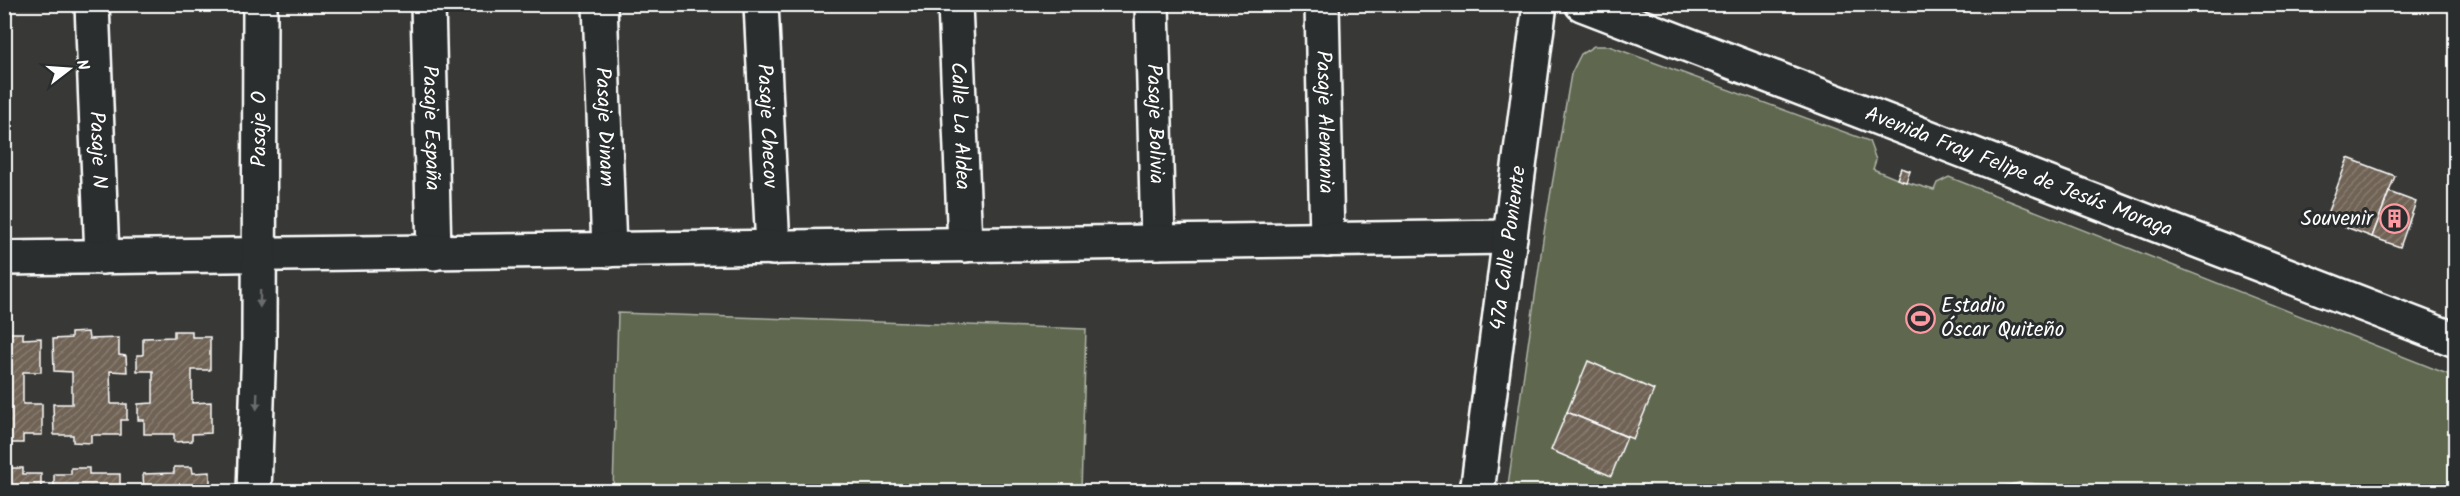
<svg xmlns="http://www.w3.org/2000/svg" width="2460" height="496" font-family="Kalam,sans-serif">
	<defs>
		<pattern id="building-hatch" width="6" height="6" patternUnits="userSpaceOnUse" patternTransform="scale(1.5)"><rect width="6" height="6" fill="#706457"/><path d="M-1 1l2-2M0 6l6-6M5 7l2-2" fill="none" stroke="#857b70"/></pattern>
	</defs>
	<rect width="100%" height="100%" fill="#383836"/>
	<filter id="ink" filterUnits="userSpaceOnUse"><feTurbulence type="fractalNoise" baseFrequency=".0167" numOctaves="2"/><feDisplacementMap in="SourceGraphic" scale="12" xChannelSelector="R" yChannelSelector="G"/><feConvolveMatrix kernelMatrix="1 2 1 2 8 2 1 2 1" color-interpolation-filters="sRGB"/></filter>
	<g filter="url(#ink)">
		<!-- garden -->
		<g fill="#5f684f" stroke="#afb4a7" stroke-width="1.5">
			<path d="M 1594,46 L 1609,46 L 1869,141 L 1876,160 L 1873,169 L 1897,179 L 1901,168 L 1910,171 L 1906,182 L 1934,190 L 1937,183 L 1949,177 L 2455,377 L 2455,491 L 1507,492 L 1545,226 L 1571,74 L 1581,54 Z"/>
			<path d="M 618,313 L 1086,329 L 1081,491 L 613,491 Z"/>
		</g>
		<!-- building -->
		<g fill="url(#building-hatch)" stroke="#fff" stroke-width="1.5">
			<path d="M 2348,158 L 2395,176 L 2372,237 L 2325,219 Z"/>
			<path d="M 1901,168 L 1910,171 L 1906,182 L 1897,179 Z"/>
			<path d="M 2389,192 L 2416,202 L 2400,247 L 2372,237 Z"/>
			<path d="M 174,331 L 192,331 L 192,337 L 210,337 L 210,370 L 192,370 L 192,403 L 211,402 L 211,433 L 192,434 L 192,441 L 174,442 L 174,434 L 144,434 L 144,420 L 138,420 L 138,404 L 153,403 L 153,371 L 137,371 L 137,355 L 143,355 L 143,338 L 174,337 Z"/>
			<path d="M 88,332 L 89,339 L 119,338 L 119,355 L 126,356 L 127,372 L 110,371 L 111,404 L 127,404 L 127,420 L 121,420 L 121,435 L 91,435 L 91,443 L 73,442 L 73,435 L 54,435 L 53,404 L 72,404 L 72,372 L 54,371 L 53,339 L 71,338 L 71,333 Z"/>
			<path d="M 5,333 L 23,333 L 23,339 L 41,338 L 41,372 L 23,372 L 23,404 L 42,404 L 42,435 L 23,435 L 23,443 L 5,443 Z"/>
			<path d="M 1588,361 L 1654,390 L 1633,439 L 1567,412 Z"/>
			<path d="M 1567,412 L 1627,437 L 1611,476 L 1551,450 Z"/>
			<path d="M 174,467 L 192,467 L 193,473 L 210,472 L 210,492 L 137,492 L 144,491 L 143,474 L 174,473 Z"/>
			<path d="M 5,468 L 23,468 L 23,474 L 41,474 L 41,492 L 4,492 Z"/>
			<path d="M 71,468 L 89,468 L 89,474 L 120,474 L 120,491 L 127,492 L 54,492 L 54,474 L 71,474 Z"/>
			<path d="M 2020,483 L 2061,485 L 2107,492 L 1973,492 Z"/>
		</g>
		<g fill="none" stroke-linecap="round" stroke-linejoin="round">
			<defs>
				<g id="minor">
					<path id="s1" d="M 92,4 L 102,257"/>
					<path id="s2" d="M 428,4 L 434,253"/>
					<path id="s3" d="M 600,4 L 609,250"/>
					<path id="s4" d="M 761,4 L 773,248"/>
					<path id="s5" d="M 955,4 L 965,245"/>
					<path id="s6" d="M 1152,4 L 1158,242"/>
					<path id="s7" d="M 1322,4 L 1327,240"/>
					<path d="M 4,258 L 1510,237"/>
					<path id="s8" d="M 254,492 L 259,343 L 260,4"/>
					<path id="s9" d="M 1477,492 L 1540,4"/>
				</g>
				<g id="tertiary">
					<path id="s10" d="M 1582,4 L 2456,340"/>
				</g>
			</defs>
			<!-- minor casing -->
			<use href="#minor" stroke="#fff" stroke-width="38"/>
			<!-- tertiary casing -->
			<use href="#tertiary" stroke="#fff" stroke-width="38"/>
			<!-- minor -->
			<use href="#minor" stroke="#2a2d2e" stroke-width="33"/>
			<!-- tertiary -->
			<use href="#tertiary" stroke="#2a2d2e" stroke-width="33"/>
		</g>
		<!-- one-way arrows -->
		<defs><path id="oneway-solid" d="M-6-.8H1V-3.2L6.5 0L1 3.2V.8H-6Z" transform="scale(1.5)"/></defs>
		<g fill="#6a6c6d">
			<use href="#oneway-solid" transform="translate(260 299) rotate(91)"/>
			<use href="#oneway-solid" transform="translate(257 401) rotate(92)"/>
		</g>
	</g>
	<!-- icons -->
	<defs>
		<symbol id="building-ring" viewBox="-11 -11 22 22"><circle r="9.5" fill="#2a2d2e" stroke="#ff9aa2" stroke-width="1.5"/><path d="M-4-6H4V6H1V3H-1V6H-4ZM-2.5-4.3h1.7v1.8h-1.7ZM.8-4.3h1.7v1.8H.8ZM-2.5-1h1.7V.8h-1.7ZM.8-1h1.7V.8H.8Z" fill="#ff9aa2"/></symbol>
		<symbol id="stadium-ring" viewBox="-11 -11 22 22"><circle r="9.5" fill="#2a2d2e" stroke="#ff9aa2" stroke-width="1.5"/><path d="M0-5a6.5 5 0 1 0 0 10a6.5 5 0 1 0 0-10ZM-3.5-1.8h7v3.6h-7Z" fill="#ff9aa2"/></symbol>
	</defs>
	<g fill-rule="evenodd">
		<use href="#building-ring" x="2378" y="202" width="33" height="33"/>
		<use href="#stadium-ring" x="1904" y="302" width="33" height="33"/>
	</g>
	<g text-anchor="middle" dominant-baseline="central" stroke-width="6" stroke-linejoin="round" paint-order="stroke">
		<!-- street labels -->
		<g font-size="21" fill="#fff" stroke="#2a2d2e">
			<text stroke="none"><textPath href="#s7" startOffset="118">Pasaje Alemania</textPath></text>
			<text stroke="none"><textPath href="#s6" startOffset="120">Pasaje Bolivia</textPath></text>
			<text stroke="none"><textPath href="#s5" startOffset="122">Calle La Aldea</textPath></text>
			<text stroke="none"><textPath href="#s4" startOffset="122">Pasaje Checov</textPath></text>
			<text stroke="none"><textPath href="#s3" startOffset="123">Pasaje Dinam</textPath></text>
			<text stroke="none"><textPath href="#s2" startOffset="124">Pasaje España</textPath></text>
			<text stroke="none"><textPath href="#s8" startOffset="363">Pasaje O</textPath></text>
			<text stroke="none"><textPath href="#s1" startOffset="146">Pasaje N</textPath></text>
			<text stroke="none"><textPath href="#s10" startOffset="468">Avenida Fray Felipe de Jesús Moraga</textPath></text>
			<text stroke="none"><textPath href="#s9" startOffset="246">47a Calle Poniente</textPath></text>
		</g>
		<!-- poi labels -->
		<g font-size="21" fill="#fff" stroke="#2a2d2e" text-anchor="end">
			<text x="2373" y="219">Souvenir</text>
			<text x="1941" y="306" text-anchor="start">Estadio<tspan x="1941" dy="24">Óscar Quiteño</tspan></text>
		</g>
	</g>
	<!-- margin -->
	<rect width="2460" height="496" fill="none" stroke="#2a2d2e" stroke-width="24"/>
	<rect x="12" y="12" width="2436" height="472" fill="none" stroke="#fff" stroke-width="2" filter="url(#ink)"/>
	<!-- north arrow -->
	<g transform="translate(69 69) rotate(73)" stroke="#2a2d2e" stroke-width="4.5" paint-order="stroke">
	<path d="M0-4.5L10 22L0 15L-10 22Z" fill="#ffffff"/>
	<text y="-9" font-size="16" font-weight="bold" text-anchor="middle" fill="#ffffff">N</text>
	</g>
</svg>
